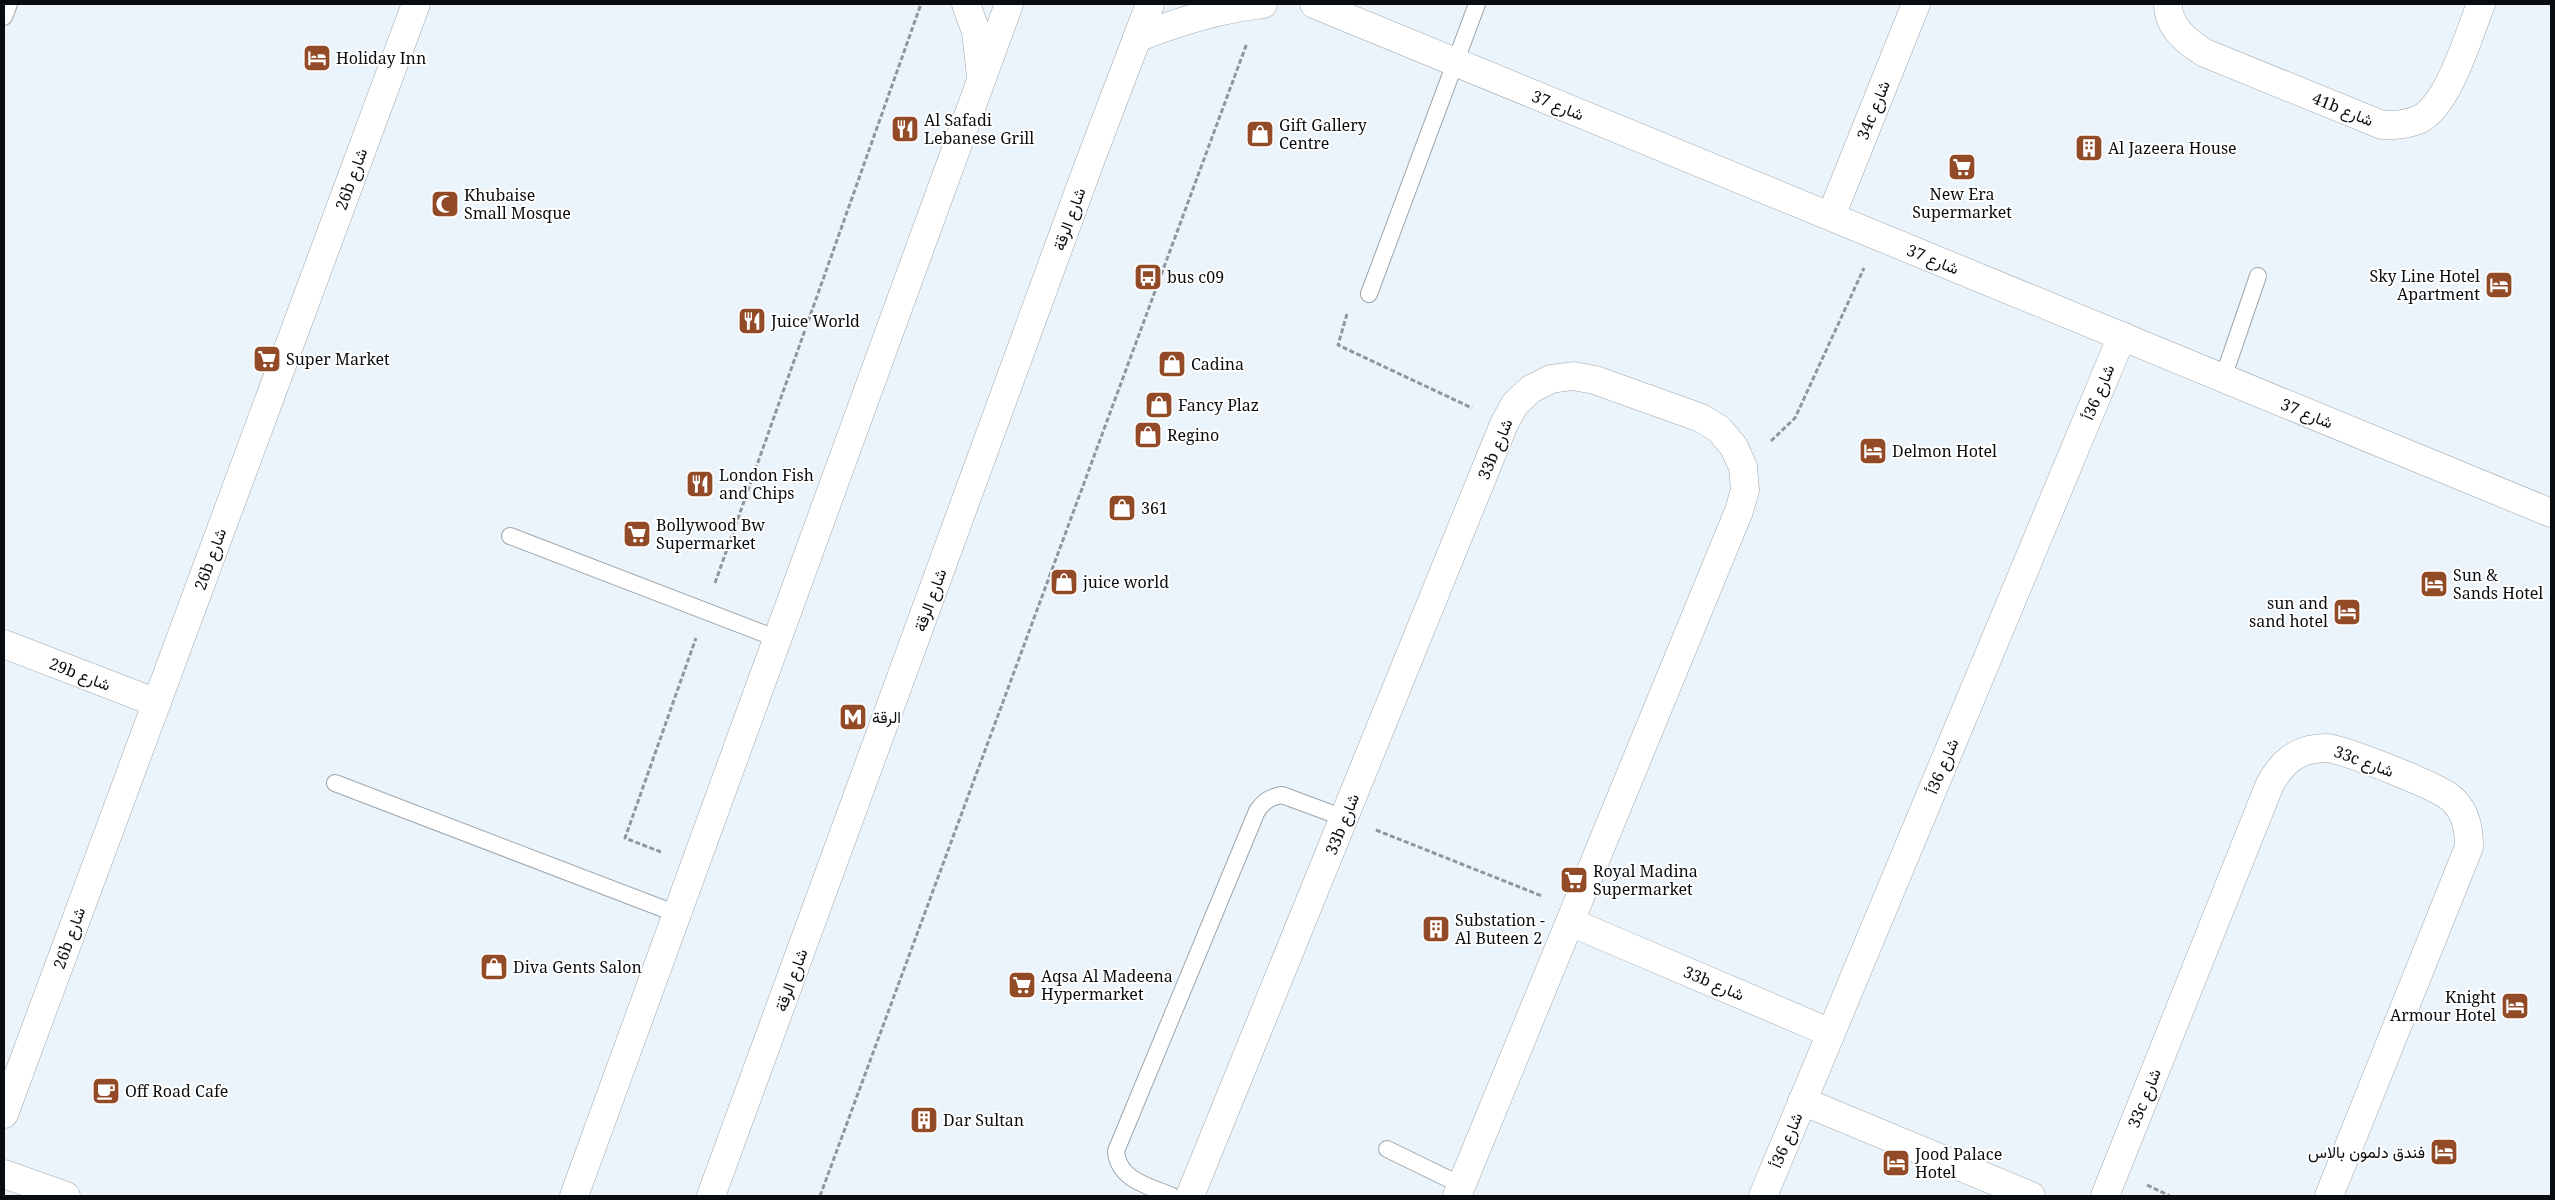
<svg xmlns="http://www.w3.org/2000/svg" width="2555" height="1200" font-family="'Noto Serif',Vazirmatn,serif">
	<rect width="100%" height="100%" fill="#ebf4fb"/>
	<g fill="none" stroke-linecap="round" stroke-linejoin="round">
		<defs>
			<g id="service">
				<path d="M 4,17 L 9,4"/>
				<path d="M 1369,294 L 1477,4"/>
				<path d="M 2223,378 L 2258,276"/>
				<path d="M 510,536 L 778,639"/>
				<path d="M 335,783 L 677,914"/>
				<path d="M 1387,1149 L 1461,1185"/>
				<path d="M 1172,1196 C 1149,1186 1118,1180 1116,1151 L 1257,811 C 1264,801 1270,797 1282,795 L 1344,818"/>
			</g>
			<g id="minor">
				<path d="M 966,4 L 976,32 L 981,76"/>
				<path d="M 1314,4 L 2551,513"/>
				<path d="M 2168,4 C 2168,27 2187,42 2205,53 L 2382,125 C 2395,125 2407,125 2420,119 C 2449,104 2469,34 2481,4"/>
				<path d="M 1137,38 C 1179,21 1218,9 1263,4"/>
				<path d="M 1831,216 L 1916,4"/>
				<path d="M 4,644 L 157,703"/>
				<path d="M 1570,922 L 1831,1033"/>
				<path d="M 1802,1101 L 2031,1196"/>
				<path d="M 4,1114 L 416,4"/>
				<path d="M 4,1174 L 66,1196"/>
				<path d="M 1190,1196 L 1504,424 L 1515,404 L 1531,389 L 1551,379 L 1573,376 L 1595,380 L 1701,418 L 1719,429 L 1734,447 L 1743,467 L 1745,490 L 1739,511 L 1457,1196"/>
				<path d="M 1763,1196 L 2122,336"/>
				<path d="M 2105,1196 L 2270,784 C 2279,768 2290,755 2309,750 C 2314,749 2322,748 2328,748 C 2347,751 2438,786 2452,799 C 2466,812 2469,829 2469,847 L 2329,1196"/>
			</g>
			<g id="tertiary">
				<path d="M 574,1196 L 1009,4"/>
				<path d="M 711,1196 L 1089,164 L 1150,4"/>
			</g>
		</defs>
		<!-- service casing -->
		<use href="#service" stroke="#9ea6ad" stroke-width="18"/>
		<!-- minor casing -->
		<use href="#minor" stroke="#9ea6ad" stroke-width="29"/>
		<!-- tertiary casing -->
		<use href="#tertiary" stroke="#9ea6ad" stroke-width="29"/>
		<!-- path -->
		<g stroke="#90969c" stroke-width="3" stroke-dasharray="5 2.5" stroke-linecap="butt">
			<path d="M 1347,314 L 1338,345 L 1472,408"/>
			<path d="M 1771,441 L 1795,418 L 1864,268"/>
			<path d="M 715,583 L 921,4"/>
			<path d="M 1376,830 L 1542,896"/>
			<path d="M 661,852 L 625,838 L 696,638"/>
			<path d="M 2147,1185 L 2170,1196"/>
			<path d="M 820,1196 L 1247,43"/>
		</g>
		<!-- service -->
		<use href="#service" stroke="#fff" stroke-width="16"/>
		<!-- minor -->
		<use href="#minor" stroke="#fff" stroke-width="28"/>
		<!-- tertiary -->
		<use href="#tertiary" stroke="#fff" stroke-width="28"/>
	</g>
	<!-- icons -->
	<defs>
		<symbol id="hotel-square" viewBox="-11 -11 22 22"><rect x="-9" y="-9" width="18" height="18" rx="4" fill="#924b26" stroke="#fff"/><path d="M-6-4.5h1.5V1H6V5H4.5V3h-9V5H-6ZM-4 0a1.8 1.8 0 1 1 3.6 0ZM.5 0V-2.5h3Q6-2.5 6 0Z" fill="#fff"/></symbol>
		<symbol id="restaurant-square" viewBox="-11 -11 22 22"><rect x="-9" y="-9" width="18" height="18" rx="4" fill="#924b26" stroke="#fff"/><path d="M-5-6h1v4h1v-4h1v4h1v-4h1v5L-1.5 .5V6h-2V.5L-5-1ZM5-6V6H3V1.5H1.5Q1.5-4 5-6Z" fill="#fff"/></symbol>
		<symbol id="shop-square" viewBox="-11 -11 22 22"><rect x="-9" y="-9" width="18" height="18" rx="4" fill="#924b26" stroke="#fff"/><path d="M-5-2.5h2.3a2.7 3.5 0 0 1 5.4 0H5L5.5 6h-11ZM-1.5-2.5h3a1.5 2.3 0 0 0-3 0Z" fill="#fff"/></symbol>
		<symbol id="building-square" viewBox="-11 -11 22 22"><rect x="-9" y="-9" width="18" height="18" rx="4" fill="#924b26" stroke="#fff"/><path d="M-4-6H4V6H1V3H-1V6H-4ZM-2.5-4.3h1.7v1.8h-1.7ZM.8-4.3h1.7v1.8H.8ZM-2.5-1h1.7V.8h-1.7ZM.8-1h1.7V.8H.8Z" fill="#fff"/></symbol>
		<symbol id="supermarket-square" viewBox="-11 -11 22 22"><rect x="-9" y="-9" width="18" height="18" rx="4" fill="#924b26" stroke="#fff"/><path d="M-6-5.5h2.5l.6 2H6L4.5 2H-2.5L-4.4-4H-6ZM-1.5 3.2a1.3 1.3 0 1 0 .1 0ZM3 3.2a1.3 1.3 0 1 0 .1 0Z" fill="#fff"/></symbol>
		<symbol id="mosque-square" viewBox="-11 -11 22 22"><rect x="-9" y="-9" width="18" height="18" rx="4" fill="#924b26" stroke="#fff"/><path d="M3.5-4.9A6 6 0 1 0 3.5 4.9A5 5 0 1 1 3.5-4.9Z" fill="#fff"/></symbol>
		<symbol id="bus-square" viewBox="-11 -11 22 22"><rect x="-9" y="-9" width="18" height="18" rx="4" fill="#924b26" stroke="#fff"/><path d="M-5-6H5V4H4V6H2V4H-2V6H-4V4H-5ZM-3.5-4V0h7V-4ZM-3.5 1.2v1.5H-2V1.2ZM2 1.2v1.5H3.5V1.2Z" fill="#fff"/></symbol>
		<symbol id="metro-square" viewBox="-11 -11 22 22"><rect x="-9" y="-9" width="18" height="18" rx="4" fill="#924b26" stroke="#fff"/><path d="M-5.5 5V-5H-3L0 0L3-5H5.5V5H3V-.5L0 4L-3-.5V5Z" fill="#fff"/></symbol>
		<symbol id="cafe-square" viewBox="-11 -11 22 22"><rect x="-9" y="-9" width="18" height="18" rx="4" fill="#924b26" stroke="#fff"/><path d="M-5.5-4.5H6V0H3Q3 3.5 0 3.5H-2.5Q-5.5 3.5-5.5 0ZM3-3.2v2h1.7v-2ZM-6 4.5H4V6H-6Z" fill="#fff"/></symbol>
	</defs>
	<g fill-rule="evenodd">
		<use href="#hotel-square" x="301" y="42" width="32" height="32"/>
		<use href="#restaurant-square" x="889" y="113" width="32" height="32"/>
		<use href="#shop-square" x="1244" y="118" width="32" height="32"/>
		<use href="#building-square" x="2073" y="132" width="32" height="32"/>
		<use href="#supermarket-square" x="1946" y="151" width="32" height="32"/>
		<use href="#mosque-square" x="429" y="188" width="32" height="32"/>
		<use href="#bus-square" x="1132" y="261" width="32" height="32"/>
		<use href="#hotel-square" x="2483" y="269" width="32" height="32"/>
		<use href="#restaurant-square" x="736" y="305" width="32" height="32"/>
		<use href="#supermarket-square" x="251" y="343" width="32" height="32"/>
		<use href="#shop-square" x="1156" y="348" width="32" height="32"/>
		<use href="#shop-square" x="1143" y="389" width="32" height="32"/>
		<use href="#shop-square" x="1132" y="419" width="32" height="32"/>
		<use href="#hotel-square" x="1857" y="435" width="32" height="32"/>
		<use href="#restaurant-square" x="684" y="468" width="32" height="32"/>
		<use href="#shop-square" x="1106" y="492" width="32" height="32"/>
		<use href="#supermarket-square" x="621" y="518" width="32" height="32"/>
		<use href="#shop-square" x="1048" y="566" width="32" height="32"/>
		<use href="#hotel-square" x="2418" y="568" width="32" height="32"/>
		<use href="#hotel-square" x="2331" y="596" width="32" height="32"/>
		<use href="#metro-square" x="837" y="701" width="32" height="32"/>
		<use href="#supermarket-square" x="1558" y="864" width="32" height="32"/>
		<use href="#building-square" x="1420" y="913" width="32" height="32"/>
		<use href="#shop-square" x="478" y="951" width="32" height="32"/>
		<use href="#supermarket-square" x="1006" y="969" width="32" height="32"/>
		<use href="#hotel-square" x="2499" y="990" width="32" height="32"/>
		<use href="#cafe-square" x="90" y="1075" width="32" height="32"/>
		<use href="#building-square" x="908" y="1104" width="32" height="32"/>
		<use href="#hotel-square" x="2428" y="1136" width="32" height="32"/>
		<use href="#hotel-square" x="1880" y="1147" width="32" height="32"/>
	</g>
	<g text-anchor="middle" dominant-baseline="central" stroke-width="4" stroke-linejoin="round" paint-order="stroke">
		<!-- poi labels -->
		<g font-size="16" fill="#0a0d10" stroke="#fff" text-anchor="start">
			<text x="336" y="58">Holiday Inn</text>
			<text x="924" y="120">Al Safadi<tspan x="924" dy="18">Lebanese Grill</tspan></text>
			<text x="1279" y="125">Gift Gallery<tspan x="1279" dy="18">Centre</tspan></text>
			<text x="2108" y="148">Al Jazeera House</text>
			<text x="1962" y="194" text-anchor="middle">New Era<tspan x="1962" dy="18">Supermarket</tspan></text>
			<text x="464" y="195">Khubaise<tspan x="464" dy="18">Small Mosque</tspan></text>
			<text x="2480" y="276" text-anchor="end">Sky Line Hotel<tspan x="2480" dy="18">Apartment</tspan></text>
			<text x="1167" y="277">bus c09</text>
			<text x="771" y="321">Juice World</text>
			<text x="286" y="359">Super Market</text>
			<text x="1191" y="364">Cadina</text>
			<text x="1178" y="405">Fancy Plaz</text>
			<text x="1167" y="435">Regino</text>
			<text x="1892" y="451">Delmon Hotel</text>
			<text x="719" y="475">London Fish<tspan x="719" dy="18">and Chips</tspan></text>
			<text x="1141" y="508">361</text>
			<text x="656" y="525">Bollywood Bw<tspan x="656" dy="18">Supermarket</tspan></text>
			<text x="2453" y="575">Sun &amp;<tspan x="2453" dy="18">Sands Hotel</tspan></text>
			<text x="1083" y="582">juice world</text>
			<text x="2328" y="603" text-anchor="end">sun and<tspan x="2328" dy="18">sand hotel</tspan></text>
			<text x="872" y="717">الرقة</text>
			<text x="1593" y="871">Royal Madina<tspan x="1593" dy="18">Supermarket</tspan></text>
			<text x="1455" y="920">Substation -<tspan x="1455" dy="18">Al Buteen 2</tspan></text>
			<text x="513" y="967">Diva Gents Salon</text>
			<text x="1041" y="976">Aqsa Al Madeena<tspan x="1041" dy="18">Hypermarket</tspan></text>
			<text x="2496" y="997" text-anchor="end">Knight<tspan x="2496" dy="18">Armour Hotel</tspan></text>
			<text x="125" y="1091">Off Road Cafe</text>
			<text x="943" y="1120">Dar Sultan</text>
			<text x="2425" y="1152" text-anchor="end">فندق دلمون بالاس</text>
			<text x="1915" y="1154">Jood Palace<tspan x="1915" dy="18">Hotel</tspan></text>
		</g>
		<!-- street labels -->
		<g font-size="16" fill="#0a0d10" stroke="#fff">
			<text transform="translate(1558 105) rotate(22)">شارع 37</text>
			<text transform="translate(2343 109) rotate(22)">41b شارع</text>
			<text transform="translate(1873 110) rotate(-68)">34c شارع</text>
			<text transform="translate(351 179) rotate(-70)">26b شارع</text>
			<text transform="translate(1069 219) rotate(-70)">شارع الرقة</text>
			<text transform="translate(1933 259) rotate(22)">شارع 37</text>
			<text transform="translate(2098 392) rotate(-67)">شارع 36أ</text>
			<text transform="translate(2307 413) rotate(22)">شارع 37</text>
			<text transform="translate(1495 449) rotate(-67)">33b شارع</text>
			<text transform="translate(210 559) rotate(-70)">26b شارع</text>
			<text transform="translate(930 600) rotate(-70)">شارع الرقة</text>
			<text transform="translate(80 674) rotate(21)">29b شارع</text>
			<text transform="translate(2364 761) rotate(20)">33c شارع</text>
			<text transform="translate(1942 766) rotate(-67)">شارع 36أ</text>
			<text transform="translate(1342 824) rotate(-68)">33b شارع</text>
			<text transform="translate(69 938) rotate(-70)">26b شارع</text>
			<text transform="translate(791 980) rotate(-70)">شارع الرقة</text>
			<text transform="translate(1714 983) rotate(23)">33b شارع</text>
			<text transform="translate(2144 1098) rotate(-68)">33c شارع</text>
			<text transform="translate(1786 1140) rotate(-67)">شارع 36أ</text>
		</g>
	</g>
	<!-- border -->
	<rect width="2555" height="1200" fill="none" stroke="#0a0d10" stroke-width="10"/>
</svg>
